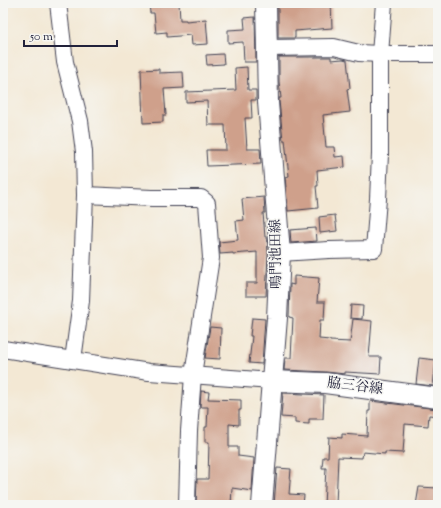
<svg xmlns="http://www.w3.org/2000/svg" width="441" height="508" font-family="'Sorts Mill Goudy','Noto Serif JP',serif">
	<rect width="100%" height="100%" fill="#f6f6f2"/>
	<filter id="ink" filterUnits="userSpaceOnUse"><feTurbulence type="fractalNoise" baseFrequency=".025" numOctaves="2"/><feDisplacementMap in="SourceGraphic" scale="8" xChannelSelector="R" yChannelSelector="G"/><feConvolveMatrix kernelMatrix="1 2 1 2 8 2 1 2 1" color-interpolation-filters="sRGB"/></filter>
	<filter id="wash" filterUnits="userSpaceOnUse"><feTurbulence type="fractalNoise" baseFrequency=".012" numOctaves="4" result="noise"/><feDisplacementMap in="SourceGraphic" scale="16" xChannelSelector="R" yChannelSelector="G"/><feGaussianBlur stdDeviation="0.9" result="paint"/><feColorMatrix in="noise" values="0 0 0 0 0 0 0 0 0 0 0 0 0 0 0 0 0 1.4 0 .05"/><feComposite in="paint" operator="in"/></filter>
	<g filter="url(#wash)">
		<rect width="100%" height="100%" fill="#f3e8d4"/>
		<g id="blocks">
			<!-- building -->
			<g fill="#cfa08b">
				<path d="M 149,3 L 179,3 L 180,20 L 186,20 L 186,21 L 206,19 L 208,44 L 192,45 L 191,35 L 167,37 L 167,32 L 156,33 L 154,13 L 150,13 Z"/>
				<path d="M 278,3 L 331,3 L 332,28 L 295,31 L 295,38 L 278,38 Z"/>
				<path d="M 255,17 L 256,62 L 244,62 L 243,42 L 228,43 L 228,30 L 245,29 L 244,18 Z"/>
				<path d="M 223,54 L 224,64 L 207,65 L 206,55 Z"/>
				<path d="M 279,57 L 331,57 L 331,60 L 343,59 L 347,60 L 350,88 L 347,89 L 350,112 L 323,115 L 326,147 L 334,147 L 335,157 L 344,156 L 345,167 L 317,170 L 318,186 L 316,186 L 318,208 L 288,211 L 285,177 L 289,176 L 285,140 L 283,140 L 279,101 L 279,98 L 281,98 L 279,82 Z"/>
				<path d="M 247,67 L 248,90 L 256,90 L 256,100 L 251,100 L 252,118 L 245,118 L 247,149 L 260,149 L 261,164 L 207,166 L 206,150 L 226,150 L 225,125 L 208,125 L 207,101 L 186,102 L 186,92 L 236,90 L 235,68 Z"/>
				<path d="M 159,69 L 159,73 L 183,72 L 184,88 L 164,89 L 166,115 L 163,115 L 163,122 L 143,123 L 141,70 Z"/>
				<path d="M 264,197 L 265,213 L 263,213 L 265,237 L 267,237 L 268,253 L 266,296 L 246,296 L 246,283 L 257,283 L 257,252 L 233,254 L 233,253 L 220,254 L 219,242 L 238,240 L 236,221 L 244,220 L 242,199 Z"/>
				<path d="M 335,215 L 337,231 L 320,233 L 319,217 Z"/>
				<path d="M 316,228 L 317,241 L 291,243 L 290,230 Z"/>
				<path d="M 294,276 L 319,278 L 317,302 L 325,302 L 324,320 L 320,320 L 319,339 L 330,340 L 330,341 L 350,342 L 353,319 L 372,321 L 369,357 L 381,357 L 380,374 L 345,372 L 345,374 L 326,372 L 284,370 L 285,358 L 291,358 L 293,318 L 289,317 L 290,284 L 294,285 Z"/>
				<path d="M 351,305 L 363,306 L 362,319 L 350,318 Z"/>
				<path d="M 252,318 L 265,319 L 262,364 L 249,363 L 252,336 L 250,336 Z"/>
				<path d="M 210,327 L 221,328 L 220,359 L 205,358 Z"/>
				<path d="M 419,358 L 436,360 L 433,386 L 416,384 Z"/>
				<path d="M 201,391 L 209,392 L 208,399 L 241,400 L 241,410 L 239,410 L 239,425 L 229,424 L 229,447 L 238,447 L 238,456 L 254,458 L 252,491 L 232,488 L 231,505 L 196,505 L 197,479 L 208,479 L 209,442 L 205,442 L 205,427 L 207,427 L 208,407 L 200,407 Z"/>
				<path d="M 283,393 L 324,395 L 323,419 L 309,419 L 309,424 L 295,423 L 295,418 L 281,417 Z"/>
				<path d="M 370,401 L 438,409 L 438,416 L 429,415 L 428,426 L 405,424 L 403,453 L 385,452 L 385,454 L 363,452 L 362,458 L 338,457 L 336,505 L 324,505 L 326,468 L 322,468 L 323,457 L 328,457 L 329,437 L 342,438 L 342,434 L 367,436 L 368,411 L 370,411 Z"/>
				<path d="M 277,468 L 291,469 L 289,494 L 304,495 L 303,505 L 274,505 Z"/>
				<path d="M 419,487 L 438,488 L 438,498 L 436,498 L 435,505 L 416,505 Z"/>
			</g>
		</g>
	</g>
	<g filter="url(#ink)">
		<use href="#blocks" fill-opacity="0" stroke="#414052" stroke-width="1"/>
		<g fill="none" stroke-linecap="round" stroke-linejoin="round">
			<defs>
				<g id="minor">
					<path d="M 58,3 L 65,62 L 80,121 L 84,152 L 85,195 L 81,301 L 73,360"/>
					<path d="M 267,48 L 334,47 L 359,53 L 380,54 L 438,54"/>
					<path d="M 85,195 L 152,198 L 201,198 L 207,203 L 211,258 L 193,375 L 189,431 L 187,505"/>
					<path d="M 280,253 L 329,250 L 374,249 L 378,199 L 380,154 L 380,54 L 384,3"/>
					<path d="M 3,349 L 149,372 L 272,381"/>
				</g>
				<g id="major">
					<path d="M 272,381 L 325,383 L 438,398"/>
					<path d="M 262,505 L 277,318 L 280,253 L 268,102 L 266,3"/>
				</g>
			</defs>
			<!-- minor casing -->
			<use href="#minor" stroke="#414052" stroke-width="18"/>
			<!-- major casing -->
			<use href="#major" stroke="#414052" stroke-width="22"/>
			<!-- minor -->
			<use href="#minor" stroke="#fff" stroke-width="16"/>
			<!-- major -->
			<use href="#major" stroke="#fff" stroke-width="20"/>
		</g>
	</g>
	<g text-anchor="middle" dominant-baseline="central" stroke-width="3" stroke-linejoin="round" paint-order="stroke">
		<!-- street labels -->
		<g font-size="14" fill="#22223b" stroke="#f6f6f2">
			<text transform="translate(277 254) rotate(-91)">鳴門池田線</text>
			<text transform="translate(355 387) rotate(7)">脇三谷線</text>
		</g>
	</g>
	<!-- margin -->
	<rect width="441" height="508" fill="none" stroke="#f6f6f2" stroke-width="16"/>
	<!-- scale -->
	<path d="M24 40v6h93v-6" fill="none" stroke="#22223b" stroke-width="2"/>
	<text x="30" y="40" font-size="12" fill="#22223b" stroke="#f6f6f2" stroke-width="3" paint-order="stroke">50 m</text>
</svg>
